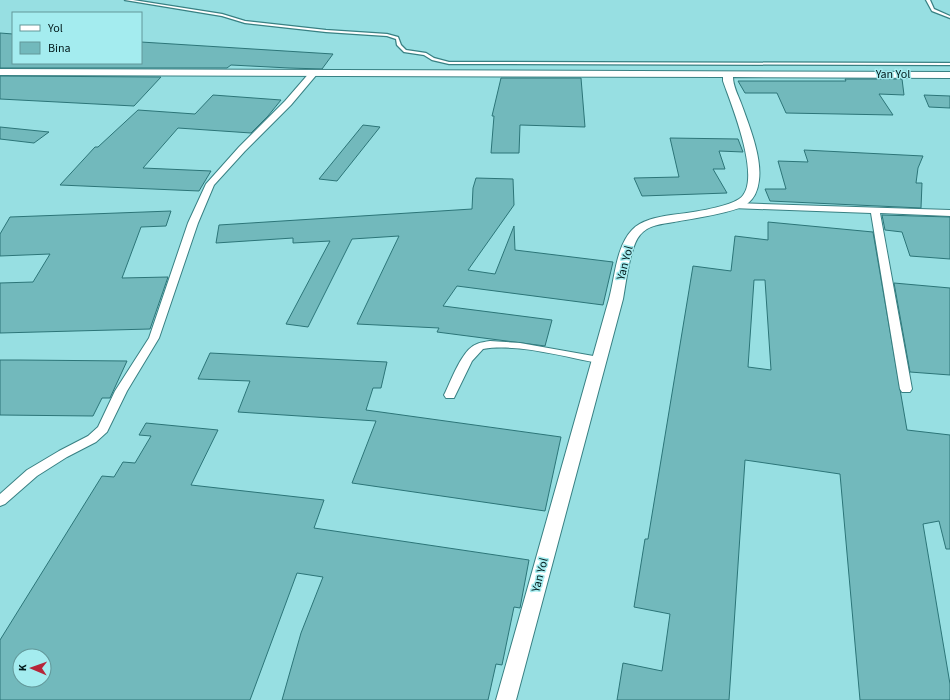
<svg xmlns="http://www.w3.org/2000/svg" width="950" height="700" font-family="'Source Sans 3',sans-serif">
	<rect width="100%" height="100%" fill="#97dfe2"/>
	<!-- building -->
	<g fill="#72b9bc" stroke="#2c7578" fill-rule="evenodd">
		<path d="M 0,33 L 13,34 L 13,63 L 141,63 L 141,42 L 333,54 L 322,69 L 289,68 L 231,65 L 227,68 L 0,68 Z"/>
		<path d="M 0,76 L 161,77 L 134,106 L 0,99 Z"/>
		<path d="M 501,78 L 581,78 L 585,127 L 520,125 L 519,153 L 491,153 L 494,116 L 492,116 Z"/>
		<path d="M 845,79 L 902,79 L 904,95 L 879,94 L 893,115 L 786,113 L 777,93 L 745,93 L 738,81 L 846,81 Z"/>
		<path d="M 213,95 L 281,100 L 268,116 L 251,133 L 178,128 L 143,168 L 211,171 L 199,191 L 60,185 L 95,147 L 98,147 L 138,110 L 195,114 Z"/>
		<path d="M 924,95 L 950,96 L 950,108 L 929,107 Z"/>
		<path d="M 363,125 L 380,127 L 337,181 L 319,179 Z"/>
		<path d="M 0,127 L 49,132 L 34,143 L 0,139 Z"/>
		<path d="M 670,138 L 738,139 L 743,152 L 719,151 L 725,169 L 713,169 L 727,193 L 642,196 L 634,178 L 679,177 Z"/>
		<path d="M 804,150 L 923,156 L 918,168 L 916,183 L 922,183 L 921,208 L 770,201 L 765,189 L 786,189 L 778,161 L 808,162 Z"/>
		<path d="M 476,178 L 513,179 L 514,205 L 468,270 L 495,274 L 514,226 L 515,250 L 613,262 L 603,305 L 457,286 L 443,306 L 552,320 L 545,346 L 437,332 L 439,328 L 357,324 L 399,236 L 352,239 L 308,327 L 286,324 L 330,241 L 293,243 L 293,238 L 216,243 L 219,225 L 472,209 L 473,188 Z"/>
		<path d="M 171,211 L 166,226 L 141,227 L 122,278 L 168,277 L 150,329 L 0,333 L 0,283 L 33,282 L 50,254 L 0,256 L 0,234 L 10,217 Z"/>
		<path d="M 882,215 L 950,217 L 950,259 L 910,256 L 902,232 L 885,230 Z"/>
		<path d="M 768,222 L 873,232 L 907,430 L 950,435 L 950,549 L 946,549 L 939,521 L 923,524 L 950,684 L 950,700 L 860,700 L 840,474 L 745,460 L 729,700 L 617,700 L 623,663 L 662,671 L 670,614 L 634,607 L 645,539 L 648,539 L 693,266 L 731,271 L 735,236 L 768,240 ZM 754,280 L 765,280 L 771,370 L 748,367 Z"/>
		<path d="M 894,283 L 950,288 L 950,375 L 910,372 Z"/>
		<path d="M 210,353 L 387,362 L 381,388 L 373,388 L 366,410 L 561,437 L 545,511 L 352,483 L 376,421 L 238,412 L 250,381 L 198,379 Z"/>
		<path d="M 0,360 L 20,360 L 127,361 L 110,398 L 102,398 L 93,416 L 0,415 Z"/>
		<path d="M 146,423 L 218,430 L 191,485 L 324,500 L 314,528 L 529,560 L 520,608 L 514,607 L 502,665 L 496,664 L 488,700 L 282,700 L 301,633 L 323,577 L 297,573 L 250,700 L 0,700 L 0,640 L 102,476 L 114,477 L 123,462 L 135,463 L 151,436 L 139,435 ZM 20,656 L 44,656 L 44,680 L 20,680 Z"/>
	</g>
	<g fill="none" stroke-linecap="round" stroke-linejoin="round">
		<defs>
			<g id="service">
				<path d="M 125,0 L 133,0 L 222,14 L 245,21 L 326,30 L 387,34 L 398,37 L 401,45 L 406,50 L 426,53 L 434,58 L 449,62 L 950,63 L 950,65 L 449,64 L 432,60 L 424,55 L 404,52 L 397,45 L 396,39 L 387,36 L 326,32 L 245,23 L 222,16 Z"/>
				<path d="M 926,0 L 930,0 L 934,9 L 950,16 L 950,18 L 932,11 Z"/>
			</g>
			<g id="minor">
				<path d="M 311,71 L 314,71 L 318,73 L 291,105 L 245,151 L 214,185 L 198,223 L 159,338 L 127,391 L 107,432 L 96,442 L 67,457 L 37,476 L 5,504 L 0,506 L 0,494 L 27,470 L 59,451 L 88,436 L 98,427 L 115,391 L 149,338 L 188,223 L 206,184 L 239,147 L 285,101 Z"/>
				<path d="M 735,203 L 950,210 L 950,216 L 880,213 L 912,389 L 910,392 L 902,392 L 900,389 L 871,213 L 732,208 L 731,206 Z"/>
				<path d="M 490,341 L 520,343 L 599,357 L 603,358 L 605,360 L 603,362 L 599,363 C 565,357 517,343 483,349 L 472,361 L 454,398 L 446,398 L 444,395 C 451,381 462,349 477,344 C 481,342 485,342 490,341 Z"/>
			</g>
			<path id="tertiary" d="M 0,69 L 950,72 L 950,78 L 733,77 C 733,86 738,95 741,103 C 749,125 762,157 759,180 C 758,189 755,198 747,204 C 735,213 690,219 674,222 C 662,224 648,225 640,235 C 630,246 626,283 623,299 L 516,700 L 496,700 L 609,299 C 615,277 616,247 632,230 C 641,220 658,217 671,215 C 688,213 725,208 739,199 C 764,183 731,104 723,81 L 723,77 L 0,75 Z"/>
		</defs>
		<!-- service casing -->
		<use href="#service" stroke="#388083" stroke-width="2.5"/>
		<!-- minor casing -->
		<use href="#minor" stroke="#388083" stroke-width="2"/>
		<!-- tertiary casing -->
		<use href="#tertiary" stroke="#388083" stroke-width="2"/>
		<!-- service -->
		<use href="#service" fill="#fff" fill-rule="evenodd"/>
		<!-- minor -->
		<use href="#minor" fill="#fff" fill-rule="evenodd"/>
		<!-- tertiary -->
		<use href="#tertiary" fill="#fff" fill-rule="evenodd"/>
	</g>
	<g text-anchor="middle" dominant-baseline="central" stroke-width="3" stroke-linejoin="round" paint-order="stroke">
		<!-- street labels -->
		<g font-size="12" fill="#00191a" stroke="#a4ecef">
			<text x="893" y="74">Yan Yol</text>
			<text transform="translate(625 263) rotate(-75)">Yan Yol</text>
			<text transform="translate(540 575) rotate(-75)">Yan Yol</text>
		</g>
	</g>
	<!-- legend -->
	<rect x="12" y="12" width="130" height="52" fill="#a4ecef" stroke="#62989a"/>
	<rect x="20" y="25" width="20" height="6" fill="#ffffff" stroke="#62989a"/>
	<text x="48" y="32" font-size="12" fill="#00191a">Yol</text>
	<rect x="20" y="42" width="20" height="12" fill="#72b9bc" stroke="#62989a"/>
	<text x="48" y="52" font-size="12" fill="#00191a">Bina</text>
	<!-- north arrow -->
	<g transform="translate(32 668) rotate(272)"><circle r="19" fill="#a4ecef" stroke="#62989a"/>
	<path d="M0-3L7 15L0 10L-7 15Z" fill="#b62539"/>
	<text y="-6" font-size="11" font-weight="bold" text-anchor="middle" fill="#00191a">K</text>
	</g>
</svg>
